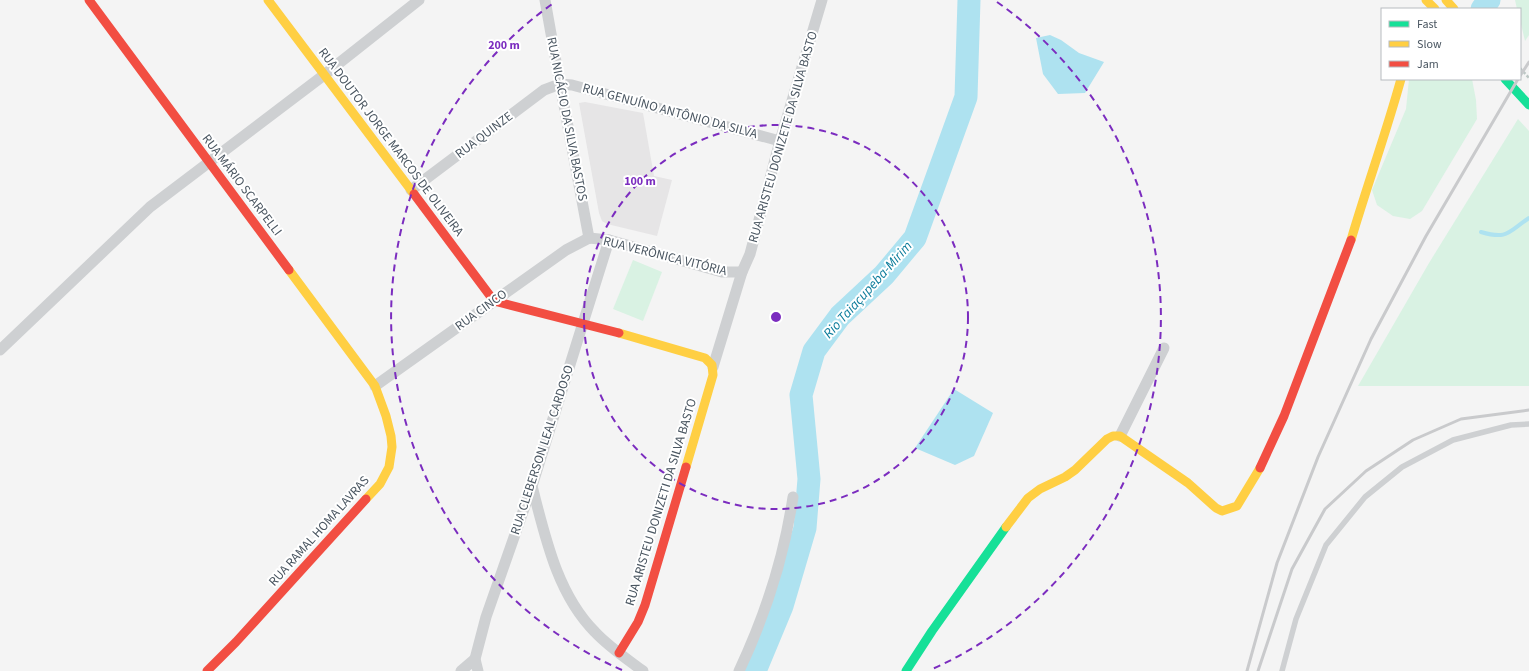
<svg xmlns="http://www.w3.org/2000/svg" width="1529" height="671" font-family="'Source Sans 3',sans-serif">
	<rect width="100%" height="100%" fill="#f4f4f4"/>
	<!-- education -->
	<path fill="#e6e5e6" d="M 585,102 L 643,113 L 654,176 L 672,180 L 657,236 L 607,224 L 602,221 L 599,213 L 579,103 Z"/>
	<!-- green -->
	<g fill="#d9f2e3">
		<path d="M 1515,0 L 1529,0 L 1529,35 L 1525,41 L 1520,20 L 1520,9 L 1517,9 Z"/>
		<path d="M 1409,79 L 1472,79 L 1476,100 L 1477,119 L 1422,211 L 1410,219 L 1393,216 L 1377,205 L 1372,190 L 1406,109 Z"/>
		<path d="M 1518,119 L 1529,131 L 1529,386 L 1358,386 L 1429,263 Z"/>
		<path d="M 633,260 L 662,272 L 643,321 L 613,309 Z"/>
	</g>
	<!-- water -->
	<g fill="#aee2f0">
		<path d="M 1050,35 L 1061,40 L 1079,53 L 1104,62 L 1085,93 L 1058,94 L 1043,74 L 1036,38 Z"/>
		<path d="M 954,389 L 993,413 L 974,456 L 955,465 L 915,448 Z"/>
	</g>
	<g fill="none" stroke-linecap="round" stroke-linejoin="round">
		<!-- stream -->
		<path stroke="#aee2f0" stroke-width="4" d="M 1481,232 C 1508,240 1508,232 1529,218"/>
		<!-- river -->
		<g stroke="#aee2f0" stroke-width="23">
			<path d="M 1482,9 L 1489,0"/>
			<path d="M 755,671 L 782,606 L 805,528 L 809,479 L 801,395 L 814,351 L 840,316 L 884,275 L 915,238 L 966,97 L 969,0"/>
		</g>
		<!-- path -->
		<path stroke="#bcc7c4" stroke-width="2.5" stroke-dasharray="3 2" stroke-linecap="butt" d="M 1520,68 L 1529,78"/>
		<!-- lane -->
		<path stroke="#ced0d2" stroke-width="5.5" d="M 1282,671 L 1296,619 L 1326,545 L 1365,497 L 1402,467 L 1453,440 L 1511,425 L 1529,424"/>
		<!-- street -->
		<g stroke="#ced0d2" stroke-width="11">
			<path d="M 545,0 L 560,84 L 589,238"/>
			<path d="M 411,190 L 544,90 L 560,84 L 572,85 L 780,141"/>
			<path d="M 589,238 L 609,240 L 722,272 L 742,272"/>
			<path d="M 0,350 L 150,207 L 324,75 L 419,0"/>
			<path d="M 713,367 L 742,272 L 750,254 L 780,141 L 822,0"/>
			<path d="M 375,386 L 566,250 L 589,238"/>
			<path d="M 1120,436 L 1164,348"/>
			<path d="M 532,486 C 545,536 557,594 595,632 C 609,647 627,659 643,671"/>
			<path d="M 461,671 L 475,659"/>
			<path d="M 478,671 L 475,659 L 486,617 L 532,486 L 609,240"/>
			<path d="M 739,671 C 765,616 784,557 793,497"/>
		</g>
		<!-- fast -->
		<g stroke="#16e098" stroke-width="9">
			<path d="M 1505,79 L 1529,105"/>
			<path d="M 906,671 L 932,631 L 1006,527"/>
		</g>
		<!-- slow -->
		<g stroke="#ffcf43" stroke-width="9">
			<path d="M 268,0 L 414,194"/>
			<path d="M 1426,0 L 1435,9"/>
			<path d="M 1446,0 L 1454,9"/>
			<path d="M 1351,240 C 1367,186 1386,133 1401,79"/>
			<path d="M 289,270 L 375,386 L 386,416 L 391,436 L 392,447 L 389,467 L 380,484 L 366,499"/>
			<path d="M 619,333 L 705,358 L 712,365 L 713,375 L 686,467"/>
			<path d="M 1006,527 L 1028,498 L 1040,489 L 1065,477 L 1075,470 L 1107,439 L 1113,436 L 1120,436 L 1188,483 L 1216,508 L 1222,511 L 1237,506 L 1260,468"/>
		</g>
		<!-- jam -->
		<g stroke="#f24e42" stroke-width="9">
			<path d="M 89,0 L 289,270"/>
			<path d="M 414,194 L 494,301 L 619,333"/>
			<path d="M 1260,468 L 1284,416 L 1351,240"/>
			<path d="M 619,653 L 638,622 L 645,605 L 686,467"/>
			<path d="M 207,671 L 236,642 L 366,499"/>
		</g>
		<!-- rail -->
		<g stroke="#c9cacc" stroke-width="3">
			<path d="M 1520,76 L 1529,62"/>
			<path d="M 1247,671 L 1277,563 L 1318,457 L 1371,339 L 1426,236 L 1518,79"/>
			<path d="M 1258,671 L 1292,569 L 1325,509 L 1366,471 L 1413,440 L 1461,419 L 1529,410"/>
		</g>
	</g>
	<!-- distance rings -->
	<g fill="none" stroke="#7b2cbf" stroke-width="2" stroke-dasharray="7 5">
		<circle cx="776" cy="317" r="192"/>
		<path d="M622 670A385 385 0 0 1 555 2M997 2A385 385 0 0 1 930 670"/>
	</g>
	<g text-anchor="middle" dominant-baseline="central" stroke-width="4" stroke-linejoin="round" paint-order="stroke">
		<!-- street labels -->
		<g font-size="13" fill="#4a5661" stroke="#fff">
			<text transform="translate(670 111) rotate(15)">RUA GENUÍNO ANTÔNIO DA SILVA</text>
			<text transform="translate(567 119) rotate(79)">RUA NICÁCIO DA SILVA BASTOS</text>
			<text transform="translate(484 135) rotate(-37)">RUA QUINZE</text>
			<text transform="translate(783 137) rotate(-74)">RUA ARISTEU DONIZETE DA SILVA BASTO</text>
			<text transform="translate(391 142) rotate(53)">RUA DOUTOR JORGE MARCOS DE OLIVEIRA</text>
			<text transform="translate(242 185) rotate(53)">RUA MÁRIO SCARPELLI</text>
			<text transform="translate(665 256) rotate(14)">RUA VERÔNICA VITÓRIA</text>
			<text transform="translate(481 310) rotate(-36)">RUA CINCO</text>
			<text transform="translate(542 450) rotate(-72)">RUA CLEBERSON LEAL CARDOSO</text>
			<text transform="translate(661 502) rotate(-73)">RUA ARISTEU DONIZETI DA SILVA BASTO</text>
			<text transform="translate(319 531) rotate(-48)">RUA RAMAL HOMA LAVRAS</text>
		</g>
		<!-- water labels -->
		<g font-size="14" font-style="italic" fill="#0c7c9b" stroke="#fff">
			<text transform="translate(868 290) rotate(-48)">Rio Taiaçupeba-Mirim</text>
		</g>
	</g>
	<circle cx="776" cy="317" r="6" fill="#7b2cbf" stroke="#fff" stroke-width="2"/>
	<g font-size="12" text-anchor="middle" font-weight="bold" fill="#7b2cbf" stroke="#fff" stroke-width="4" stroke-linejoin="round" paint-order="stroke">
		<text x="504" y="49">200 m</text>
		<text x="640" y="185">100 m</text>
	</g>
	<!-- legend -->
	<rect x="1381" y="8" width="140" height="72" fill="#ffffff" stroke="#b7bbc0"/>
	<rect x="1389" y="21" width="20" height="6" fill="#16e098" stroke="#b7bbc0"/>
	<text x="1417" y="28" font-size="12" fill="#4a5661">Fast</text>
	<rect x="1389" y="41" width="20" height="6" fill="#ffcf43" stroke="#b7bbc0"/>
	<text x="1417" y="48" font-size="12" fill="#4a5661">Slow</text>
	<rect x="1389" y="61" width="20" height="6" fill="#f24e42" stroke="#b7bbc0"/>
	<text x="1417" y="68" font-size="12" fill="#4a5661">Jam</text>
</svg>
